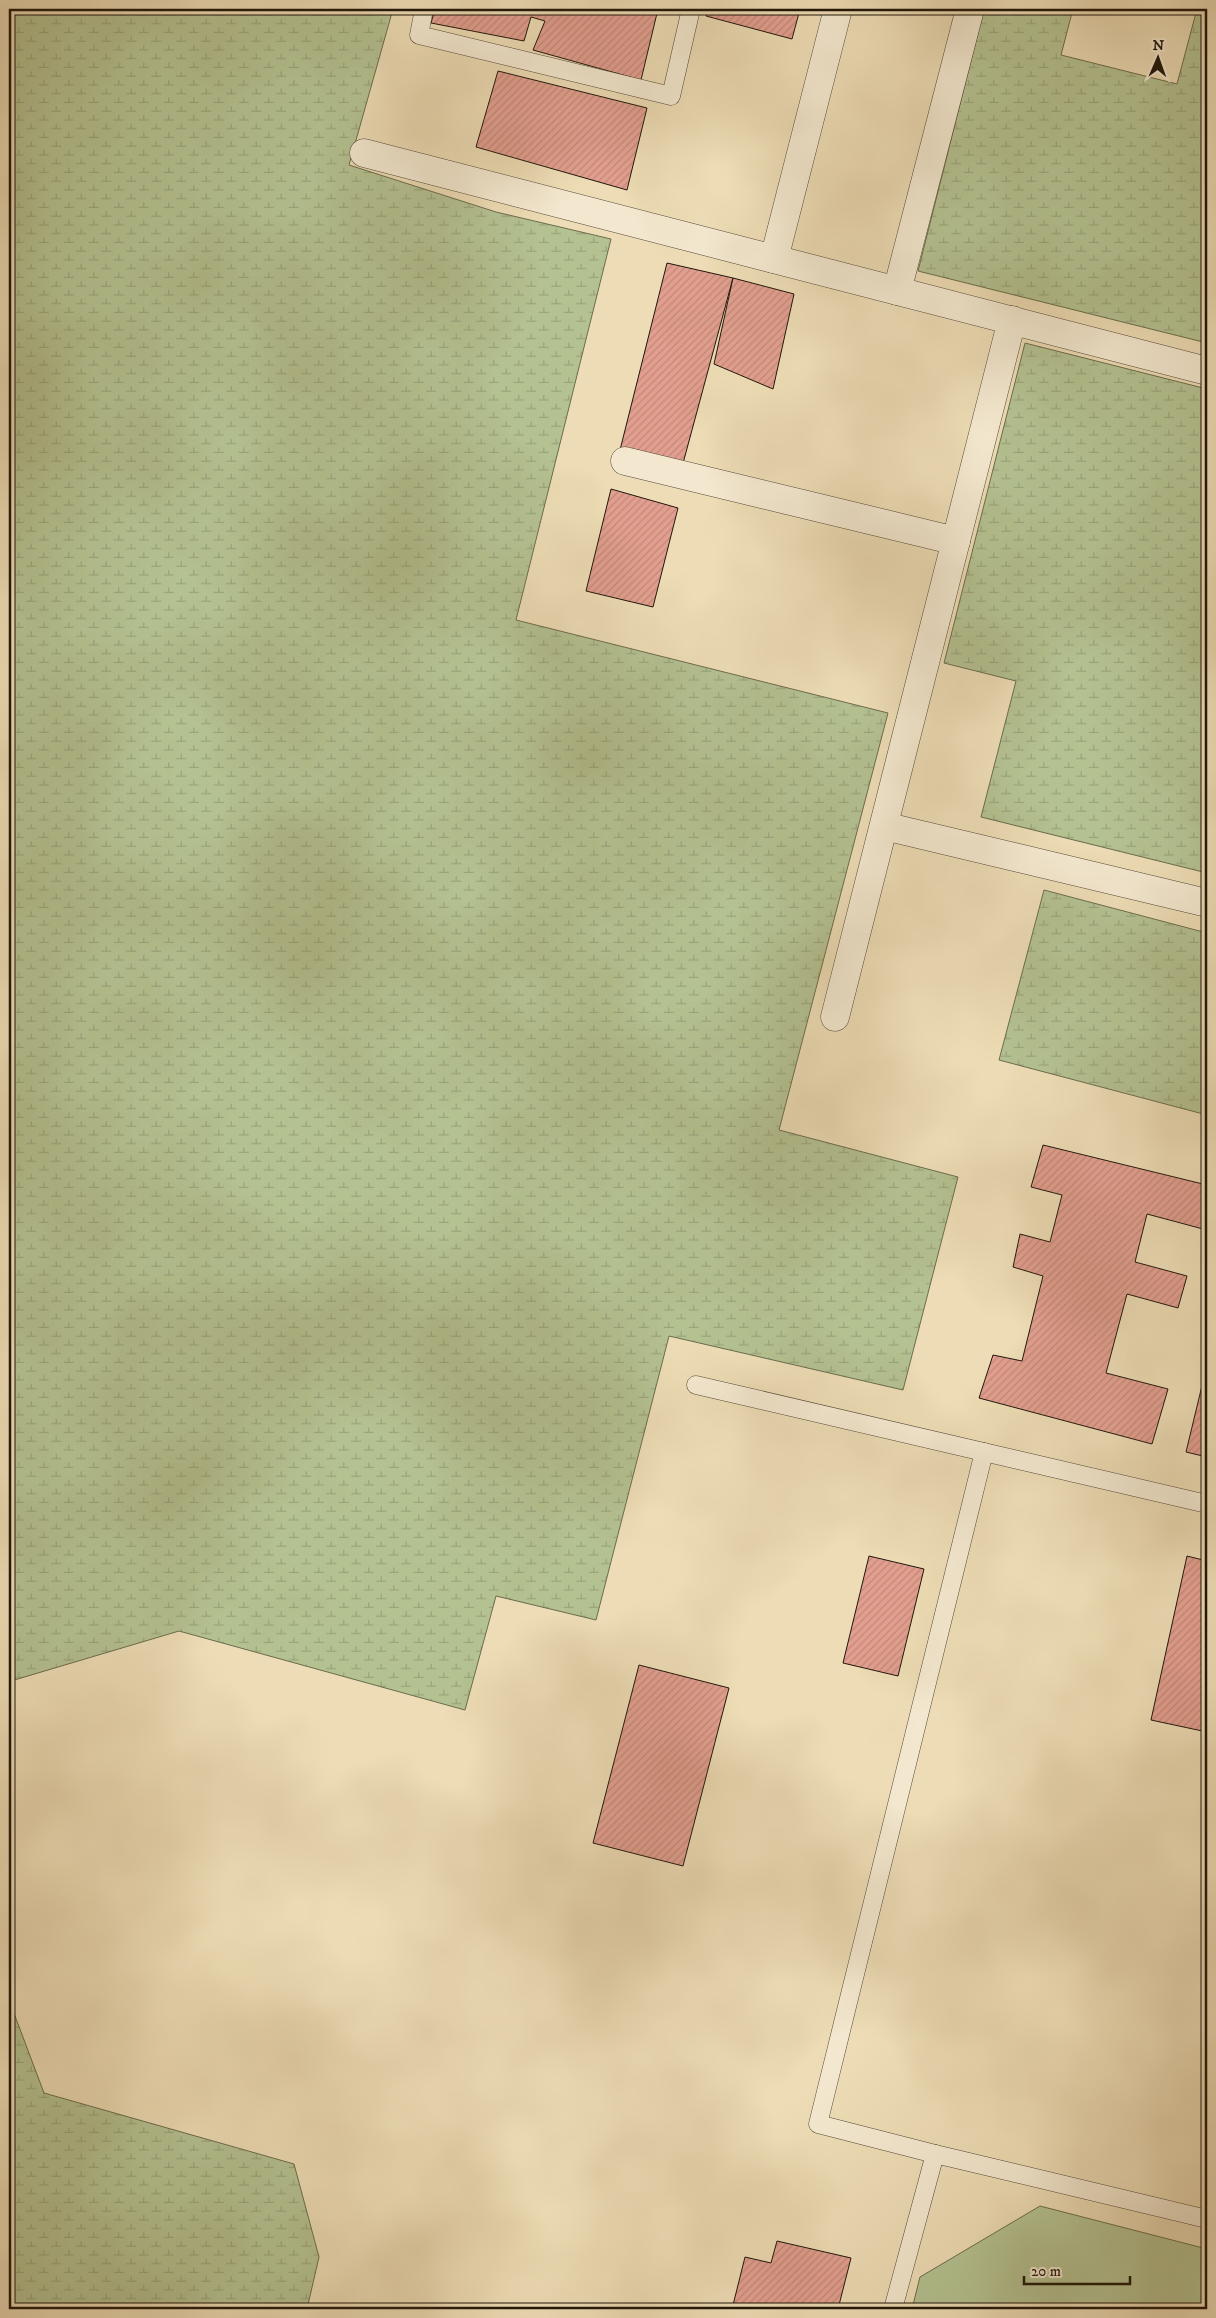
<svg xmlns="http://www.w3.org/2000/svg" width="1216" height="2318" font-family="'IM FELL DW Pica',serif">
	<defs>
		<pattern id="wetland-marsh" width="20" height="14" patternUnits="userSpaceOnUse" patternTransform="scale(1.25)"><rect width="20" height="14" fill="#b4c191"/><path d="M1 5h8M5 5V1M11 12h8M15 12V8" fill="none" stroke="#9aa57c"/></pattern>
		<pattern id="building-hatch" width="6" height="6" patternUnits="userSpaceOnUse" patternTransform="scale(1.25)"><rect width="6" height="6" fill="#e29f8f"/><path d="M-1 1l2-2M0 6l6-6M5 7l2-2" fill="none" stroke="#c2887a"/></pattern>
	</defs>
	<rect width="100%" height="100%" fill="#eddcb5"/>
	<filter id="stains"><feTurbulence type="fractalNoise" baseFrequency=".004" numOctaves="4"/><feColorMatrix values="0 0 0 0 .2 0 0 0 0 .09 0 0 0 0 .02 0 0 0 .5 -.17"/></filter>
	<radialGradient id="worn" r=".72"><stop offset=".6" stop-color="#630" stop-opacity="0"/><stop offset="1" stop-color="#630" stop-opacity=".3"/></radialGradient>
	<!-- green -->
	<path fill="#b4c191" stroke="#6a6c4e" d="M 1040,2206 L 1207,2249 L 1207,2309 L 912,2309 L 920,2277 Z"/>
	<!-- wetland -->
	<g fill="url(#wetland-marsh)" stroke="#6a6c4e">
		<path d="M 9,9 L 393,9 L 349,165 L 496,212 L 611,239 L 516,620 L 888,713 L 779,1130 L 958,1177 L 903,1390 L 669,1336 L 596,1620 L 496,1596 L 465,1710 L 179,1631 L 11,1681 L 9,1690 Z"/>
		<path d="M 984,9 L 1073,9 L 1061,55 L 1177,84 L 1197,9 L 1207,9 L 1207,343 L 918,271 Z"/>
		<path d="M 1025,343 L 1207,389 L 1207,873 L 981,817 L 1016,681 L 944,663 Z"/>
		<path d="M 1044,890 L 1207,933 L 1207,1115 L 999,1060 Z"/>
		<path d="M 9,2000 L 44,2093 L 294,2164 L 319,2257 L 307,2309 L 9,2309 Z"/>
	</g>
	<!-- building -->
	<g fill="url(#building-hatch)" stroke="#20160b">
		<path d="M 435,9 L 658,9 L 641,80 L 533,50 L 545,21 L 531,17 L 524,41 L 431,23 Z"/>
		<path d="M 708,9 L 800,9 L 792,39 L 706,16 Z"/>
		<path d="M 498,71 L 647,108 L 627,190 L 476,147 Z"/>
		<path d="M 667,263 L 733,278 L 682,467 L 620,450 Z"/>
		<path d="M 733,278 L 794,294 L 773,389 L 714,364 Z"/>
		<path d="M 611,489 L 678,508 L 653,607 L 586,591 Z"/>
		<path d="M 1043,1145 L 1207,1185 L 1207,1213 L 1203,1229 L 1147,1214 L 1135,1262 L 1187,1276 L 1178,1308 L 1127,1294 L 1106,1373 L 1168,1389 L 1152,1444 L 979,1398 L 993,1355 L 1022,1361 L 1043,1276 L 1013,1267 L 1020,1234 L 1050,1242 L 1062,1195 L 1031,1187 Z"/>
		<path d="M 1207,1365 L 1207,1457 L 1186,1452 Z"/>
		<path d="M 869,1556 L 924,1569 L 898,1676 L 843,1663 Z"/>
		<path d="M 1187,1556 L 1207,1561 L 1207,1732 L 1151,1720 Z"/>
		<path d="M 639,1665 L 729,1688 L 683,1866 L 593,1843 Z"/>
		<path d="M 777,2241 L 851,2258 L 838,2309 L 732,2309 L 745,2257 L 771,2263 Z"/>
	</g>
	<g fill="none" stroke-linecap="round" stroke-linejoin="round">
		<defs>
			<g id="service">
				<path d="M 424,9 L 419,35 L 671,96 L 691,9"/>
				<path d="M 696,1385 L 1207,1504"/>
				<path d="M 984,1452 L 818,2124 L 935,2154 L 1207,2219"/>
				<path d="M 893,2309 L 935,2154"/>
			</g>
			<g id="minor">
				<path d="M 364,153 L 1207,371"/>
				<path d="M 774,259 L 838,9"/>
				<path d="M 897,291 L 970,9"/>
				<path d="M 625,461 L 956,541"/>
				<path d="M 884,826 L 1207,903"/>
				<path d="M 835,1017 L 1012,320"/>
			</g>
		</defs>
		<!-- service casing -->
		<use href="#service" stroke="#534836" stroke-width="19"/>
		<!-- minor casing -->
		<use href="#minor" stroke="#534836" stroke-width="29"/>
		<!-- service -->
		<use href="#service" stroke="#f3e8cf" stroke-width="18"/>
		<!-- minor -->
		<use href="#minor" stroke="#f3e8cf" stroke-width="28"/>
	</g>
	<!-- margin -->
	<rect width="1216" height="2318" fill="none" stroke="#eddcb5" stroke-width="30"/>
	<rect x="10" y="10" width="1196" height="2298" fill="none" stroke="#20160b" stroke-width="2.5"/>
	<rect x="15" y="15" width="1186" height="2288" fill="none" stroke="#20160b"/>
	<!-- north arrow -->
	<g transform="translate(1158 58) rotate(2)" stroke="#f3e8cf" stroke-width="4" paint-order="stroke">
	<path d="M0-4L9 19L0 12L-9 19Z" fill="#20160b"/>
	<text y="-8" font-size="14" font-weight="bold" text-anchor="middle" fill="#20160b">N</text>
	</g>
	<!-- scale -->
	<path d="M1024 2276v8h106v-8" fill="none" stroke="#20160b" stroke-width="2.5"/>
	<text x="1031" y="2276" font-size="15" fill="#20160b" stroke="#f3e8cf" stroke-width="4" paint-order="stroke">20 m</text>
	<rect width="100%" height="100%" filter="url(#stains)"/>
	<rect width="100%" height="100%" fill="url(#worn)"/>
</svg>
